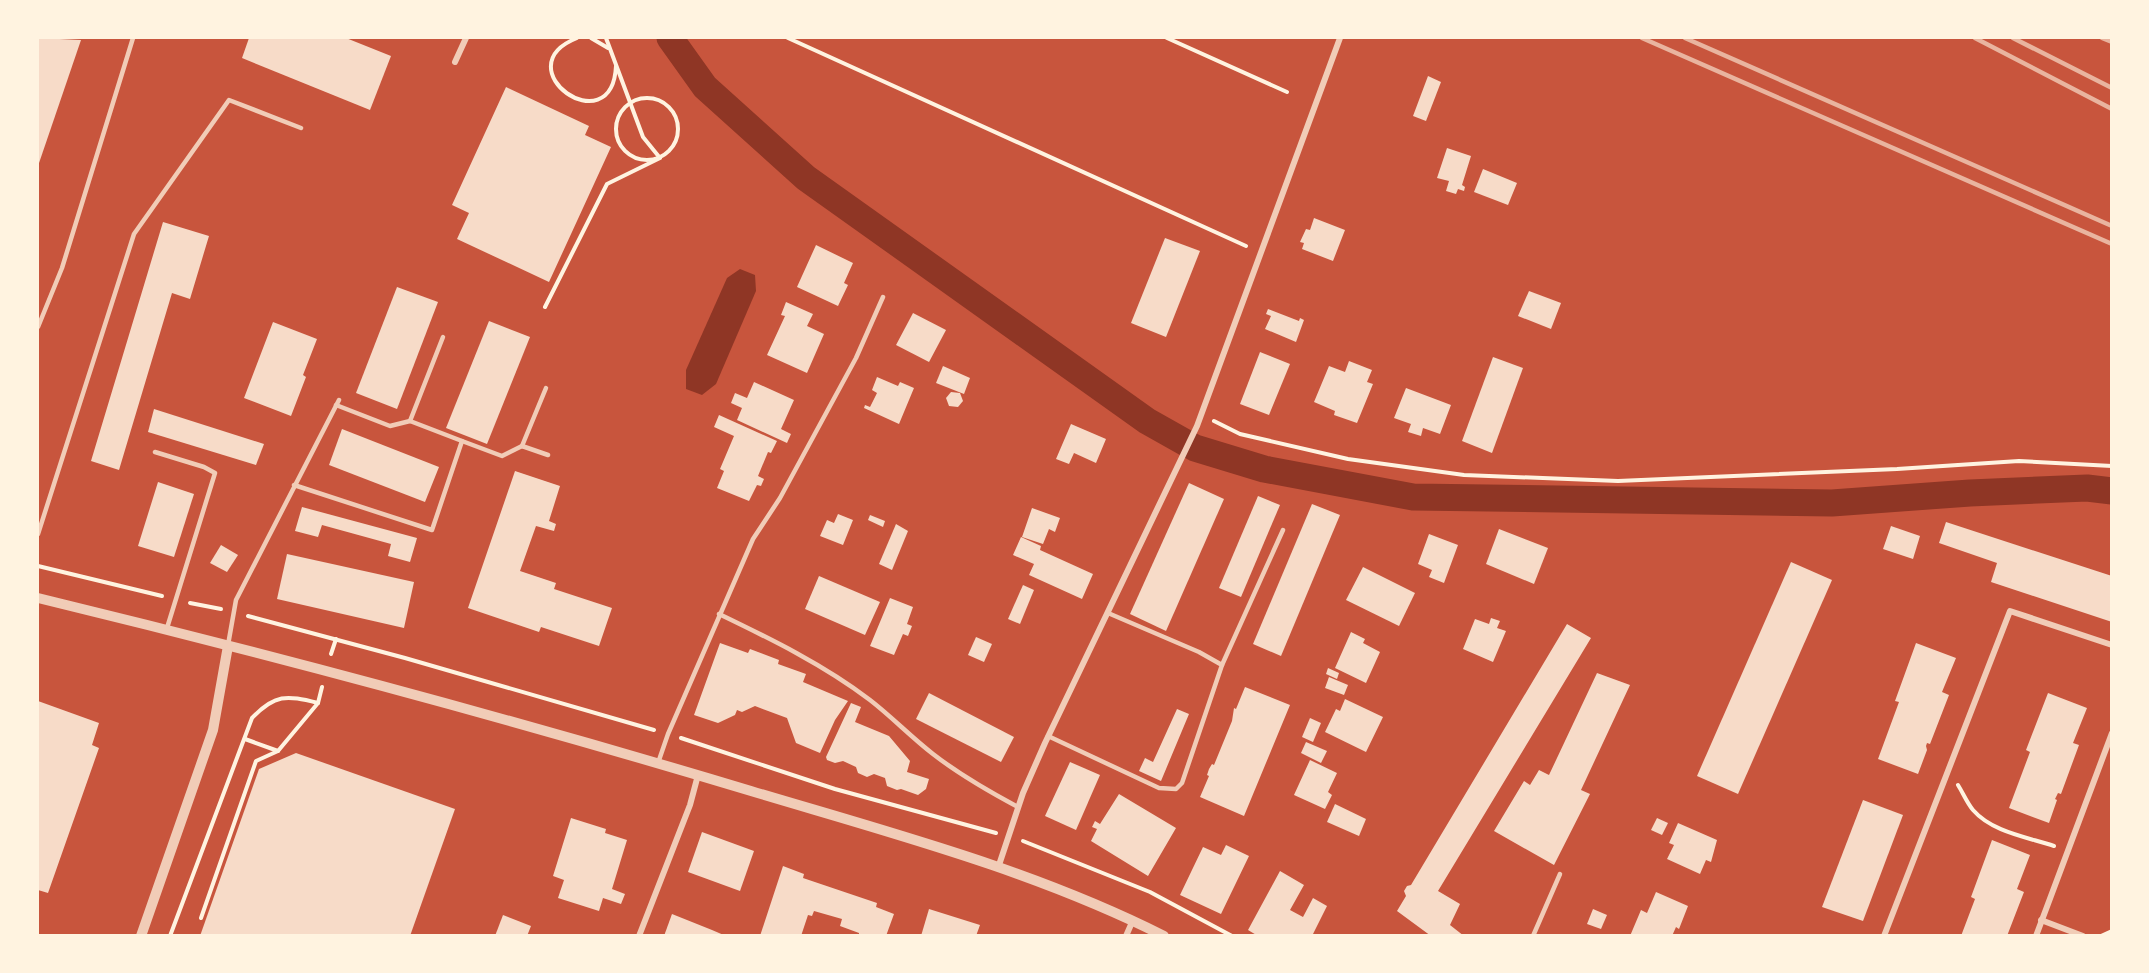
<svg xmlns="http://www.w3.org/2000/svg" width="2149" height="973" font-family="'Work Sans',sans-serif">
	<rect width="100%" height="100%" fill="#c8553d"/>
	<!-- water -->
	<path fill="#8f3625" d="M 740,269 L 755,275 L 756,291 L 716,384 L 702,395 L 686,389 L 686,370 L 727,278 Z"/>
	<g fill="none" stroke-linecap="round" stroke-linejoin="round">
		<!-- canal -->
		<path stroke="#8f3625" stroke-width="27" d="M 670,38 L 705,87 L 806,178 L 1147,421 L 1195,448 L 1264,469 L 1413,497 L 1832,503 L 1970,493 L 2087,488 L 2112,491"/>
	</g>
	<!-- building -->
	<g fill="#f7dbc8">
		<path d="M 38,38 L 81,40 L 38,166 Z"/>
		<path d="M 249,38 L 346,38 L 391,56 L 370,110 L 242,58 Z"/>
		<path d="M 1428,76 L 1441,82 L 1426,121 L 1413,116 Z"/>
		<path d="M 506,87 L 589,126 L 585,135 L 611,147 L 549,282 L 457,239 L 469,213 L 452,205 Z"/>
		<path d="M 1447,148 L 1471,156 L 1462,185 L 1465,187 L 1464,191 L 1458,189 L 1456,194 L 1446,191 L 1449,181 L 1437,178 Z"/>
		<path d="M 1483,169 L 1517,183 L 1508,205 L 1474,192 Z"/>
		<path d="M 1314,218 L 1345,230 L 1333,261 L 1302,249 L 1304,243 L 1300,242 L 1306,229 L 1310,230 Z"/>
		<path d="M 163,222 L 209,236 L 190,299 L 172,293 L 119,470 L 91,461 Z"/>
		<path d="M 1165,238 L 1200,251 L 1166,337 L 1131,323 Z"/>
		<path d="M 816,245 L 853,263 L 844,283 L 848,285 L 838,306 L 797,287 Z"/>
		<path d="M 397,287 L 438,302 L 397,409 L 356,393 Z"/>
		<path d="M 1529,291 L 1561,303 L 1551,329 L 1518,316 Z"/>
		<path d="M 786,302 L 813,314 L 807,326 L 824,334 L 807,373 L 767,355 L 785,316 L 781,315 Z"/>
		<path d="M 1268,309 L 1299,321 L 1300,318 L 1304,320 L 1296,342 L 1265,329 L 1271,316 L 1266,314 Z"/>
		<path d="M 913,313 L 946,330 L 929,362 L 896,345 Z"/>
		<path d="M 489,321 L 530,337 L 487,444 L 446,428 Z"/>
		<path d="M 273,322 L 317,339 L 303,375 L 306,377 L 291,416 L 244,398 Z"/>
		<path d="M 1260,352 L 1290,364 L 1269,415 L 1240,404 Z"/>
		<path d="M 1493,357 L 1523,368 L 1492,453 L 1462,441 Z"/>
		<path d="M 1349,361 L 1372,370 L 1367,382 L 1373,384 L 1357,423 L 1334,415 L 1335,411 L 1314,402 L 1329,366 L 1345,372 Z"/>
		<path d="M 943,366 L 970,378 L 964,394 L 936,383 Z"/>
		<path d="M 877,377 L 898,386 L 900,382 L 914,388 L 899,424 L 864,408 L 865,405 L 870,407 L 877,393 L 872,390 Z"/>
		<path d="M 754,382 L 794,400 L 781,429 L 791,434 L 787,443 L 737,420 L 742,408 L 731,403 L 735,393 L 747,398 Z"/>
		<path d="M 1406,388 L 1451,405 L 1440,434 L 1423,428 L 1421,436 L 1408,432 L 1411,424 L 1394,418 Z"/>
		<path d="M 951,392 L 960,393 L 963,401 L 958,407 L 949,406 L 946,398 Z"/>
		<path d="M 154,409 L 264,444 L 256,465 L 148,432 Z"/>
		<path d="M 719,415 L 777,441 L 771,453 L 768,452 L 758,476 L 764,479 L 761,486 L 757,485 L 749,501 L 717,488 L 724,471 L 720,469 L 734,436 L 714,427 Z"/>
		<path d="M 1071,424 L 1106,439 L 1096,463 L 1074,453 L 1069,464 L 1056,459 Z"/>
		<path d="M 342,429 L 439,467 L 425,502 L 329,465 Z"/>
		<path d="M 515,471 L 560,486 L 549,521 L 556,524 L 554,531 L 536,526 L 520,571 L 556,583 L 554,589 L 612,608 L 599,646 L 541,627 L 539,632 L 468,608 Z"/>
		<path d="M 158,482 L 194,494 L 174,557 L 138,546 Z"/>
		<path d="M 1189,483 L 1224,499 L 1166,631 L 1130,614 Z"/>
		<path d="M 1258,496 L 1280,505 L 1241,597 L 1219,588 Z"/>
		<path d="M 1312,504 L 1340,515 L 1281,656 L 1253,644 Z"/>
		<path d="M 302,507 L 417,538 L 410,562 L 388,556 L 391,544 L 322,525 L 318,537 L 295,531 Z"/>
		<path d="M 1032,508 L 1060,518 L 1055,532 L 1049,529 L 1043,544 L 1022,537 Z"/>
		<path d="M 838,514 L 853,520 L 843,545 L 820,536 L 827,520 L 834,523 Z"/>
		<path d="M 870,515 L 885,521 L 883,527 L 868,520 Z"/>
		<path d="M 1946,522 L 2112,576 L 2112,622 L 1991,582 L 1997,563 L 1939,543 Z"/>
		<path d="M 896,524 L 908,531 L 892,570 L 879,564 Z"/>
		<path d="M 1891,526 L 1920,536 L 1913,559 L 1883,549 Z"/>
		<path d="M 1499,529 L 1548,548 L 1534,584 L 1486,564 Z"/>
		<path d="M 1429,534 L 1458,545 L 1444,583 L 1429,577 L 1432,570 L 1418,564 Z"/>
		<path d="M 1021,537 L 1041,546 L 1040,550 L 1093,574 L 1082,599 L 1029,575 L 1034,564 L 1013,555 Z"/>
		<path d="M 221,545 L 238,555 L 227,572 L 210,563 Z"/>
		<path d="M 287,554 L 414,582 L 404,628 L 277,599 Z"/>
		<path d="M 1791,562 L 1832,580 L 1738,794 L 1697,776 Z"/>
		<path d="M 1363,567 L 1415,593 L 1399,626 L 1346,600 Z"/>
		<path d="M 819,576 L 880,602 L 865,635 L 805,609 Z"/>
		<path d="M 1023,585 L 1034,590 L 1020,624 L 1008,619 Z"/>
		<path d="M 890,598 L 913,607 L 907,624 L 912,626 L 908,636 L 903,634 L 894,655 L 870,646 Z"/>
		<path d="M 1491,618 L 1500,621 L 1497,628 L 1506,631 L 1493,662 L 1463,649 L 1475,619 L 1489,624 Z"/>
		<path d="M 1567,624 L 1591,638 L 1438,891 L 1460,904 L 1450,925 L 1464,936 L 1431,936 L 1397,911 L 1406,896 L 1404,891 L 1407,886 L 1411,885 Z"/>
		<path d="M 1351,632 L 1365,639 L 1363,643 L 1380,652 L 1366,683 L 1335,668 Z"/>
		<path d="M 976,637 L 992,644 L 984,662 L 968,655 Z"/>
		<path d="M 720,643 L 748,653 L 750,649 L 779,660 L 778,664 L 806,674 L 803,682 L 848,701 L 835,720 L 820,753 L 796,743 L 787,718 L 755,706 L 742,712 L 737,710 L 735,715 L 718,723 L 694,715 Z"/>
		<path d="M 1916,643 L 1956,658 L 1942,692 L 1949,695 L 1930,744 L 1927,743 L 1926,746 L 1927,750 L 1918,774 L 1878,759 L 1899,702 L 1895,701 Z"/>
		<path d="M 1328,668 L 1339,673 L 1337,679 L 1326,674 Z"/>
		<path d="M 1597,673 L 1630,685 L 1581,790 L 1590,794 L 1554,865 L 1494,831 L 1524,781 L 1530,785 L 1539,770 L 1549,775 Z"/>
		<path d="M 1329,677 L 1348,685 L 1344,695 L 1325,688 Z"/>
		<path d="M 1245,687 L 1290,705 L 1244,816 L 1200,797 L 1209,776 L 1207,775 L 1209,769 L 1212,764 L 1214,765 L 1232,721 L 1234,708 L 1236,709 Z"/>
		<path d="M 929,693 L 1014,737 L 1001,762 L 916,719 Z"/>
		<path d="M 2048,693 L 2087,708 L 2073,743 L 2079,745 L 2061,794 L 2058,793 L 2055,799 L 2057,800 L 2049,823 L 2009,808 L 2030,752 L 2026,750 Z"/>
		<path d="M 1345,699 L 1383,717 L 1366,752 L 1325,732 L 1336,709 L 1340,711 Z"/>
		<path d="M 38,701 L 99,723 L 92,745 L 99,748 L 48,893 L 38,890 Z"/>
		<path d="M 851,703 L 861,707 L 855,722 L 889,736 L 910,761 L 907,772 L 929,779 L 926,789 L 918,795 L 901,789 L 897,790 L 887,786 L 885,778 L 874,774 L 867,777 L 858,773 L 856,767 L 843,761 L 835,763 L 827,760 L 826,757 Z"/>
		<path d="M 1177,709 L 1189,714 L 1161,781 L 1139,771 L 1145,758 L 1153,762 Z"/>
		<path d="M 1310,718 L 1321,723 L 1313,742 L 1302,737 Z"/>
		<path d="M 1306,742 L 1327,751 L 1321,763 L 1301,753 Z"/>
		<path d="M 296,753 L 455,809 L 410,936 L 200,936 L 259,769 Z"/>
		<path d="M 1310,760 L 1337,773 L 1328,792 L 1332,795 L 1325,809 L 1294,795 Z"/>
		<path d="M 1070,762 L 1100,775 L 1076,830 L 1045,816 Z"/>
		<path d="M 1119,794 L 1176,828 L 1148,876 L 1091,841 L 1097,829 L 1092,827 L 1095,821 L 1100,824 Z"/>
		<path d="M 1863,800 L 1903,815 L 1863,921 L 1822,907 Z"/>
		<path d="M 1335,804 L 1366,819 L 1359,836 L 1327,822 Z"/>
		<path d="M 571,818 L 606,829 L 605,833 L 627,840 L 612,889 L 625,894 L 621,904 L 603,898 L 599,911 L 558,898 L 564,880 L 553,876 Z"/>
		<path d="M 1657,818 L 1668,823 L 1662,835 L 1651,830 Z"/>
		<path d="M 1678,823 L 1717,840 L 1711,862 L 1706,860 L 1700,874 L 1667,859 L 1674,845 L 1669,843 Z"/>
		<path d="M 702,832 L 754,851 L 740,891 L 688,872 Z"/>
		<path d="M 1992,840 L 2030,855 L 2017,889 L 2024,892 L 2007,936 L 1961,936 L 1975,899 L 1971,897 Z"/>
		<path d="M 1226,845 L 1249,856 L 1221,914 L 1180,895 L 1203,847 L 1221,855 Z"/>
		<path d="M 783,866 L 804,874 L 803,878 L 877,903 L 876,907 L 894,914 L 886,936 L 859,936 L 859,933 L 840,926 L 842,919 L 814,911 L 812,916 L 808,915 L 801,936 L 760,936 Z"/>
		<path d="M 1280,871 L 1304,885 L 1290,910 L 1303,917 L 1313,898 L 1327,906 L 1312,936 L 1258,936 L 1248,930 Z"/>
		<path d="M 1656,892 L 1688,906 L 1679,929 L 1676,927 L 1672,936 L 1630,936 L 1641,910 L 1647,913 Z"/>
		<path d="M 929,909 L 980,925 L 976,936 L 921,936 Z"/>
		<path d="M 1593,909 L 1607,915 L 1601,929 L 1587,924 Z"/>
		<path d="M 672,914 L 712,930 L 726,936 L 664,936 Z"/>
		<path d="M 503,915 L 531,926 L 527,936 L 495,936 Z"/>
	</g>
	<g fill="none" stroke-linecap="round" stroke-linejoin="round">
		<!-- path -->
		<g stroke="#fff3e0" stroke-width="4">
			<path d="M 577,38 C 502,68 612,146 616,66"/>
			<path d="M 591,38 L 608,48"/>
			<path d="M 788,38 L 1246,246"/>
			<path d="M 1167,38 L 1287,92"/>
			<circle cx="647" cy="129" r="31"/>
			<path d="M 545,307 L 607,184 L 660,158 L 643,137 L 606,38"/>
			<path d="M 1214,421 L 1240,434 L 1348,459 L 1464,475 L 1618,481 L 1897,469 L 2019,461 L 2112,466"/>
			<path d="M 38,566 L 162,596"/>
			<path d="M 190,603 L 221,609"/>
			<path d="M 248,616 L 405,658 L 654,730"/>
			<path d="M 331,654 L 336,639"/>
			<path d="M 681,738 L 835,789 L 996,833"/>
			<path d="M 245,739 L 278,751"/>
			<path d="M 1958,785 C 1963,793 1967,803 1973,810 C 1992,832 2027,837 2054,846"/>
			<path d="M 1023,841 L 1150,892 L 1232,936"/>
			<path d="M 201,918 L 256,761 L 278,751 L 318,703 L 322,687"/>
			<path d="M 170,936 L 252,718 C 275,694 286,695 318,703"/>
			<path d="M 2101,936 L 2112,931"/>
		</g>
		<!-- service -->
		<g stroke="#f1ccb7" stroke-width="4.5">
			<path d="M 38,327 L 62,268 L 133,38"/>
			<path d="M 410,421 L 443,337"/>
			<path d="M 462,441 L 502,456 L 522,446 L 548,455"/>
			<path d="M 522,446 L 546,388"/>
			<path d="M 155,452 L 204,467 L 215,473 L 167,628"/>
			<path d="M 294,485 L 432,530 L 462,441 L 410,421 L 390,426 L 336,405"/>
			<path d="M 38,534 L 134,234 L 229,100 L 301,128"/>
			<path d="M 719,614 C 771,639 824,665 870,700 C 892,717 911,737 933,754 C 960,775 988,791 1018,807"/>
			<path d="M 228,645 L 236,600 L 339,400"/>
			<path d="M 1222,665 L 1283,530"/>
			<path d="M 1048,736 L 1159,788 L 1176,789 L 1182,783 L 1222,665 L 1199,652 L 1108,613"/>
			<path d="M 658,763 L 668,734 L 753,539 L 780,498 L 856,358 L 883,297"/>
			<path d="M 1533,936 L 1560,874"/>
		</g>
		<!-- minor -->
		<g stroke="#f1ccb7" stroke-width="6">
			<path d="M 455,62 L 466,38"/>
			<path d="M 999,865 L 1023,793 L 1045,743 L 1197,426 L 1340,38"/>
			<path d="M 2041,920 L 2083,936"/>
			<path d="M 639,936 L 690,805 L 698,775"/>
			<path d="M 1126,936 L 1133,920"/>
			<path d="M 1884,936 L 2010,611 L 2112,645"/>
			<path d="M 2036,936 L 2112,733"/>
		</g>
		<!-- tertiary -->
		<g stroke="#f1ccb7" stroke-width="10">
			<path d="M 38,598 C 277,656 515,720 751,791 C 891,833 1033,870 1164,936"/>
			<path d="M 141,936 L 213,730 L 228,646"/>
		</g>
		<!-- rail -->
		<g stroke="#e9b49f" stroke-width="4.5">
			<path d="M 1642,38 L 2112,244"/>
			<path d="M 1685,38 L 2112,226"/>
			<path d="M 1975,38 L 2112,109"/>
			<path d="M 2013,38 L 2112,88"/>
			<path d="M 2102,38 L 2112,42"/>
		</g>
	</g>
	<!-- border -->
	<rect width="2149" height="973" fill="none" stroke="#fff3e0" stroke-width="78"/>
</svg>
